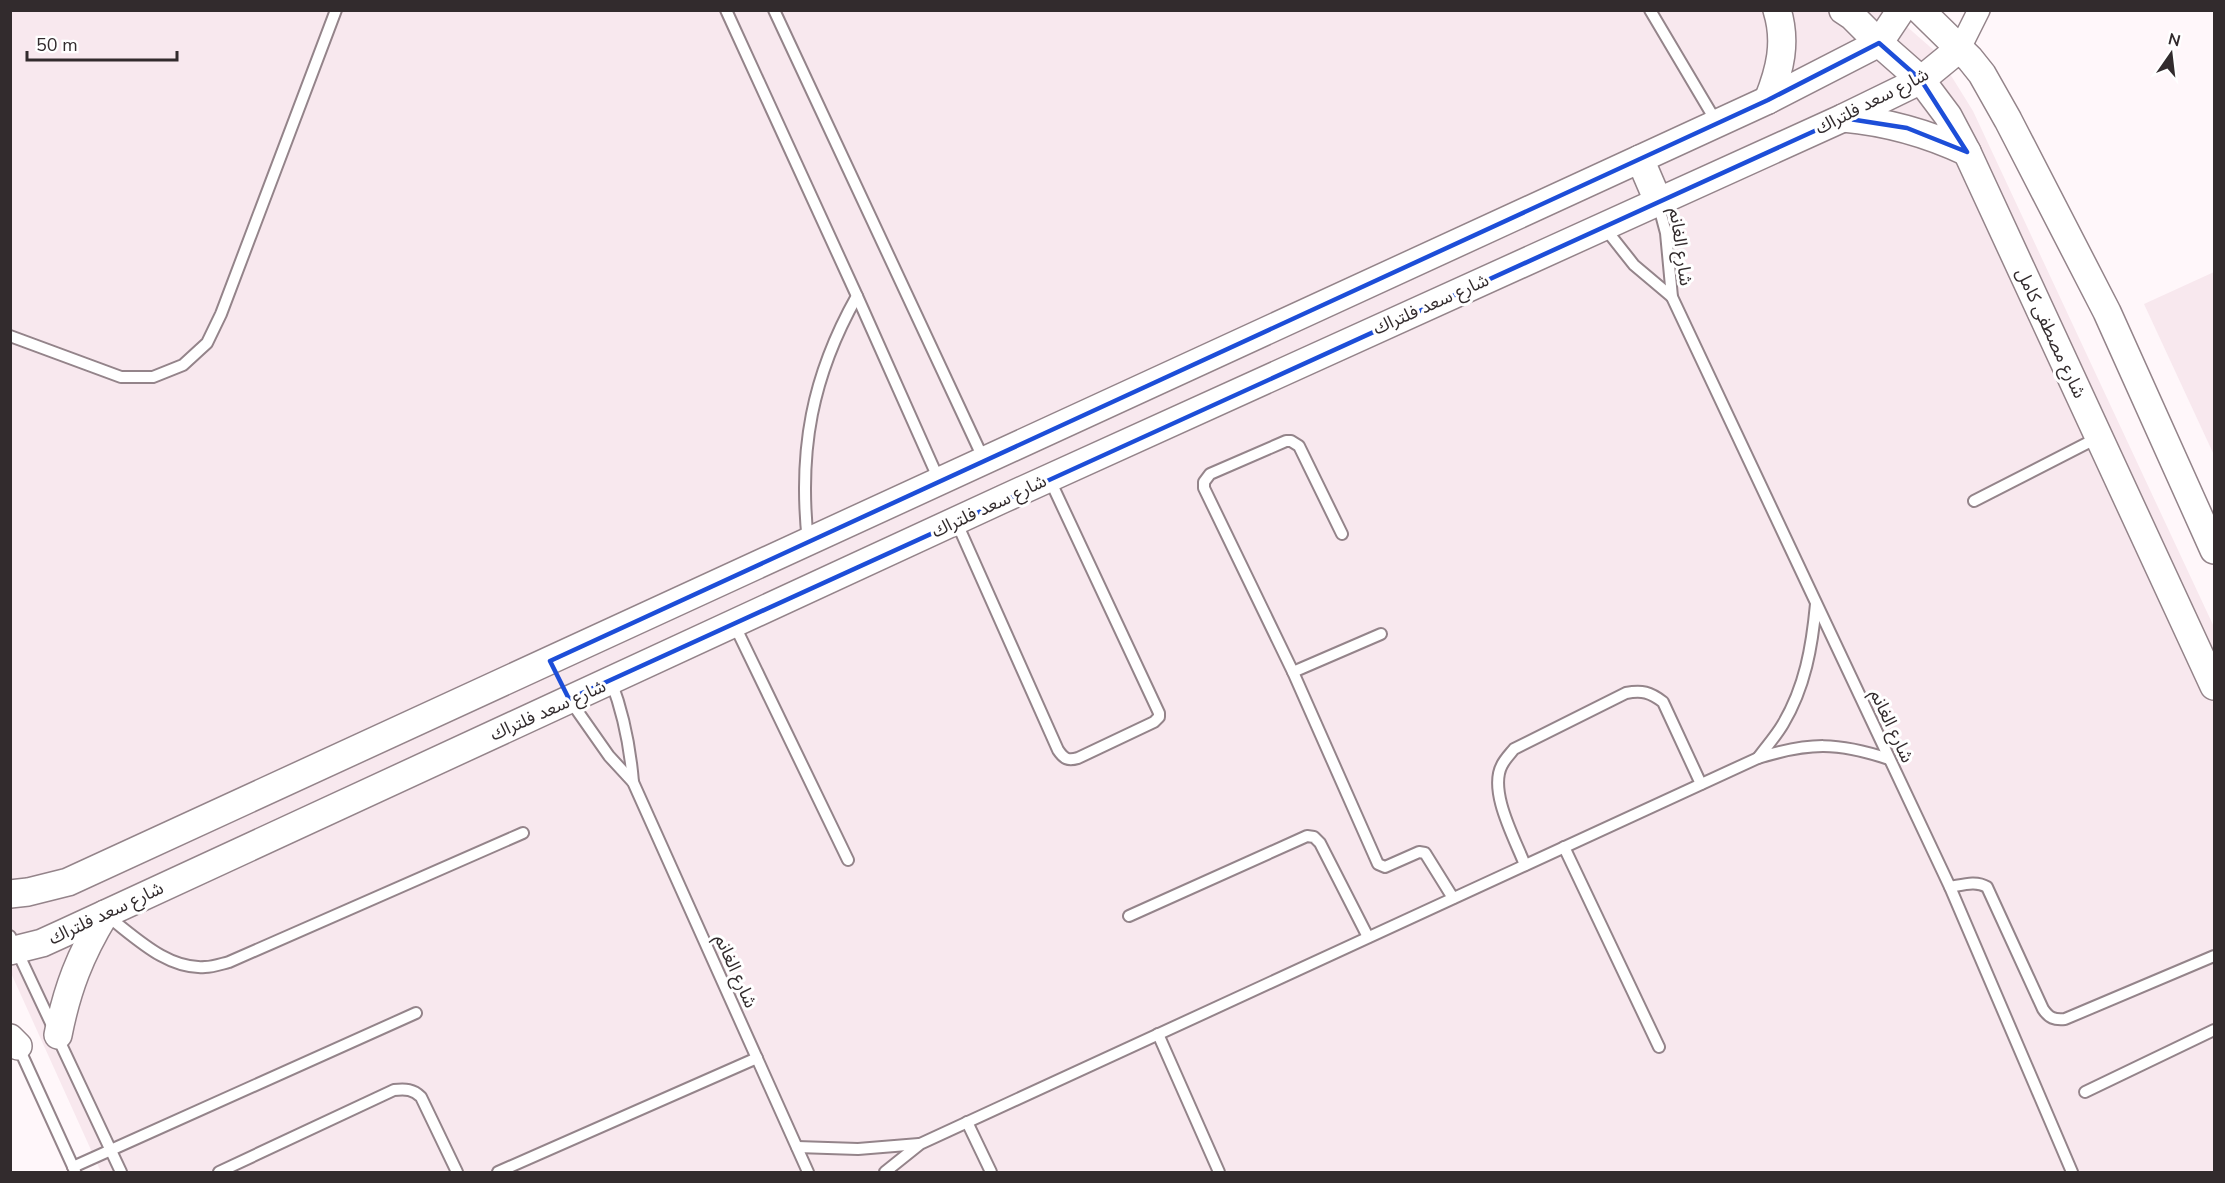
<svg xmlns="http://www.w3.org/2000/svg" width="2225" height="1183" font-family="'Nunito Sans','Noto Sans Arabic',sans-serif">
	<rect width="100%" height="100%" fill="#fff7fa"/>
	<!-- built -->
	<g fill="#f8e8ee">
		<path d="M 10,11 L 1889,11 L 1937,53 L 1973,111 L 2214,627 L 2214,1172 L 101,1172 L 11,973 Z"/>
		<path d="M 2214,272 L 2214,455 L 2144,304 Z"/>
	</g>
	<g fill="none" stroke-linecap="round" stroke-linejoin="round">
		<defs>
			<g id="service">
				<path d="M 726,10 L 857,296 L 939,480"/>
				<path d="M 774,10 L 984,460"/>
				<path d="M 1650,10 L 1717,123"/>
				<path d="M 1658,203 L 1666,233 L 1672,297 L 1950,887 L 2072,1172"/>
				<path d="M 1604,227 L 1634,265 L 1672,297"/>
				<path d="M 10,336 L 121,377 L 153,377 L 183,365 L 207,343 L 221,314 L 336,10"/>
				<path d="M 1974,501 L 2099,437"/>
				<path d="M 956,521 L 1058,750 C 1064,759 1068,761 1078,758 L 1154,722 L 1159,717 L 1159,713 L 1049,478"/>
				<path d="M 1342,534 L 1299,446 L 1291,441 L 1286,441 L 1210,474 L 1204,482 L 1204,488 L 1293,672 L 1378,864 L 1385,867 L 1419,852 L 1425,853 L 1453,898"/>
				<path d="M 808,542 C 798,450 812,376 857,296"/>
				<path d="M 734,624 L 848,860"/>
				<path d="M 1293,672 L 1381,634"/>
				<path d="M 611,681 C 624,715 630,746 633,782"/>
				<path d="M 569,699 L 609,756 L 633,782 L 808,1172"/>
				<path d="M 1758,758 C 1766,747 1776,736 1783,724 C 1805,687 1812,647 1816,604"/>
				<path d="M 1564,847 L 1659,1047"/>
				<path d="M 1525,865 C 1515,839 1488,791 1502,765 C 1505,759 1510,754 1514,749 L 1626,693 C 1642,690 1650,692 1663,702 L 1701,784"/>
				<path d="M 1950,887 C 1962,885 1976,880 1987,887 L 2043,1009 C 2049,1018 2054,1020 2065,1019 L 2214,956"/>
				<path d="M 106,915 C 134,936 167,970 205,967 C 213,967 221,964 229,962 L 523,833"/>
				<path d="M 1129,916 L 1307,836 L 1314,837 L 1320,843 L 1368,937"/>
				<path d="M 10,936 L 121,1172"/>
				<path d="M 1158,1034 L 1219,1172"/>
				<path d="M 18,1046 L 75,1171"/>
				<path d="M 2085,1092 L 2214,1030"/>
				<path d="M 967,1122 L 991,1172"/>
				<path d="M 797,1147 L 858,1149 L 919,1144"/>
				<path d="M 73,1167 L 416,1013"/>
				<path d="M 219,1172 L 394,1090 C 406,1089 413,1089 421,1097 L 457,1172"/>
				<path d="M 498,1172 L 757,1058"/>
				<path d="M 885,1172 L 920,1144 L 1758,758 C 1810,742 1837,742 1889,759"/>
			</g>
			<path id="minor" d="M 1960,48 L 1979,10"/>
			<g id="tertiary">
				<path d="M 1843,10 L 1852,16 L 1879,43 L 1921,80 L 1948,116 L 1967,152 L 2214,686"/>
				<path d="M 1920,10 L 1970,59 L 1982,74 L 2008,120 L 2107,312 L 2214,550"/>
				<path d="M 1768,100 C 1780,70 1787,42 1777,10"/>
				<path d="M 1843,118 C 1888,122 1927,133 1967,152"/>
				<path d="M 1640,159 L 1658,201"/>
				<path d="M 10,894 L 28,892 L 68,882 L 1768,100 L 1879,43 L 1901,10"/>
				<path d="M 10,951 L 42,943 L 64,933 L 1003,499 L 1843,118 L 1921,80 L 1960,48"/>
				<path d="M 58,1035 C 67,989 80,955 105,914"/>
				<path d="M 10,1038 L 18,1046"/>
			</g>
		</defs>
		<!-- service casing -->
		<use href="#service" stroke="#94848a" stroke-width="14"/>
		<!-- minor casing -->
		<use href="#minor" stroke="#94848a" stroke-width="24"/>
		<!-- tertiary casing -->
		<use href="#tertiary" stroke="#94848a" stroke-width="30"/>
		<!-- service -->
		<use href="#service" stroke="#fff" stroke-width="10"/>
		<!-- minor -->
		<use href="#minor" stroke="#fff" stroke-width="21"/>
		<!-- tertiary -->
		<use href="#tertiary" stroke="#fff" stroke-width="27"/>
	</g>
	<!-- marked area -->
	<path fill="none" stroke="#1d4ed8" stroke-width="4.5" stroke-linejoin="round" d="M 1879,43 L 1921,80 L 1967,152 L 1907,128 L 1843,118 L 569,699 L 550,661 L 1768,100 Z"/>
	<g text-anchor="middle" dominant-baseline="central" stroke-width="6" stroke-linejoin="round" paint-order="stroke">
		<!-- street labels -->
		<g font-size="18" fill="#322b2d" stroke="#fff">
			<text transform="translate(1872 101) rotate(-27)">شارع سعد فلتراك</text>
			<text transform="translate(1681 247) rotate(82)">شارع الغانم</text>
			<text transform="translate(1431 304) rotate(-24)">شارع سعد فلتراك</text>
			<text transform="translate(2051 333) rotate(65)">شارع مصطفى كامل</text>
			<text transform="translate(989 506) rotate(-25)">شارع سعد فلتراك</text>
			<text transform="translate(548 710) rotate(-24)">شارع سعد فلتراك</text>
			<text transform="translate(1892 726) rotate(65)">شارع الغانم</text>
			<text transform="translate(106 913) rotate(-25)">شارع سعد فلتراك</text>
			<text transform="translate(736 971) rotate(66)">شارع الغانم</text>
		</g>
	</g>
	<!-- border -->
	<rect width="2225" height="1183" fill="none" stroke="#322b2d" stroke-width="24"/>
	<!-- north arrow -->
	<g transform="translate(2171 54) rotate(14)" stroke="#ffffff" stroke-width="4.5" paint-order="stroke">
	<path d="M0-4.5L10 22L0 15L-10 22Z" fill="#322b2d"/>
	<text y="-9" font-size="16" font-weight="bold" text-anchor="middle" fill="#322b2d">N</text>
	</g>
	<!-- scale -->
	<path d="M27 51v9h150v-9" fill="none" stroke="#322b2d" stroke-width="3"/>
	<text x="36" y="51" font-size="18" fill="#322b2d" stroke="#ffffff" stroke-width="4.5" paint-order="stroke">50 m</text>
</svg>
